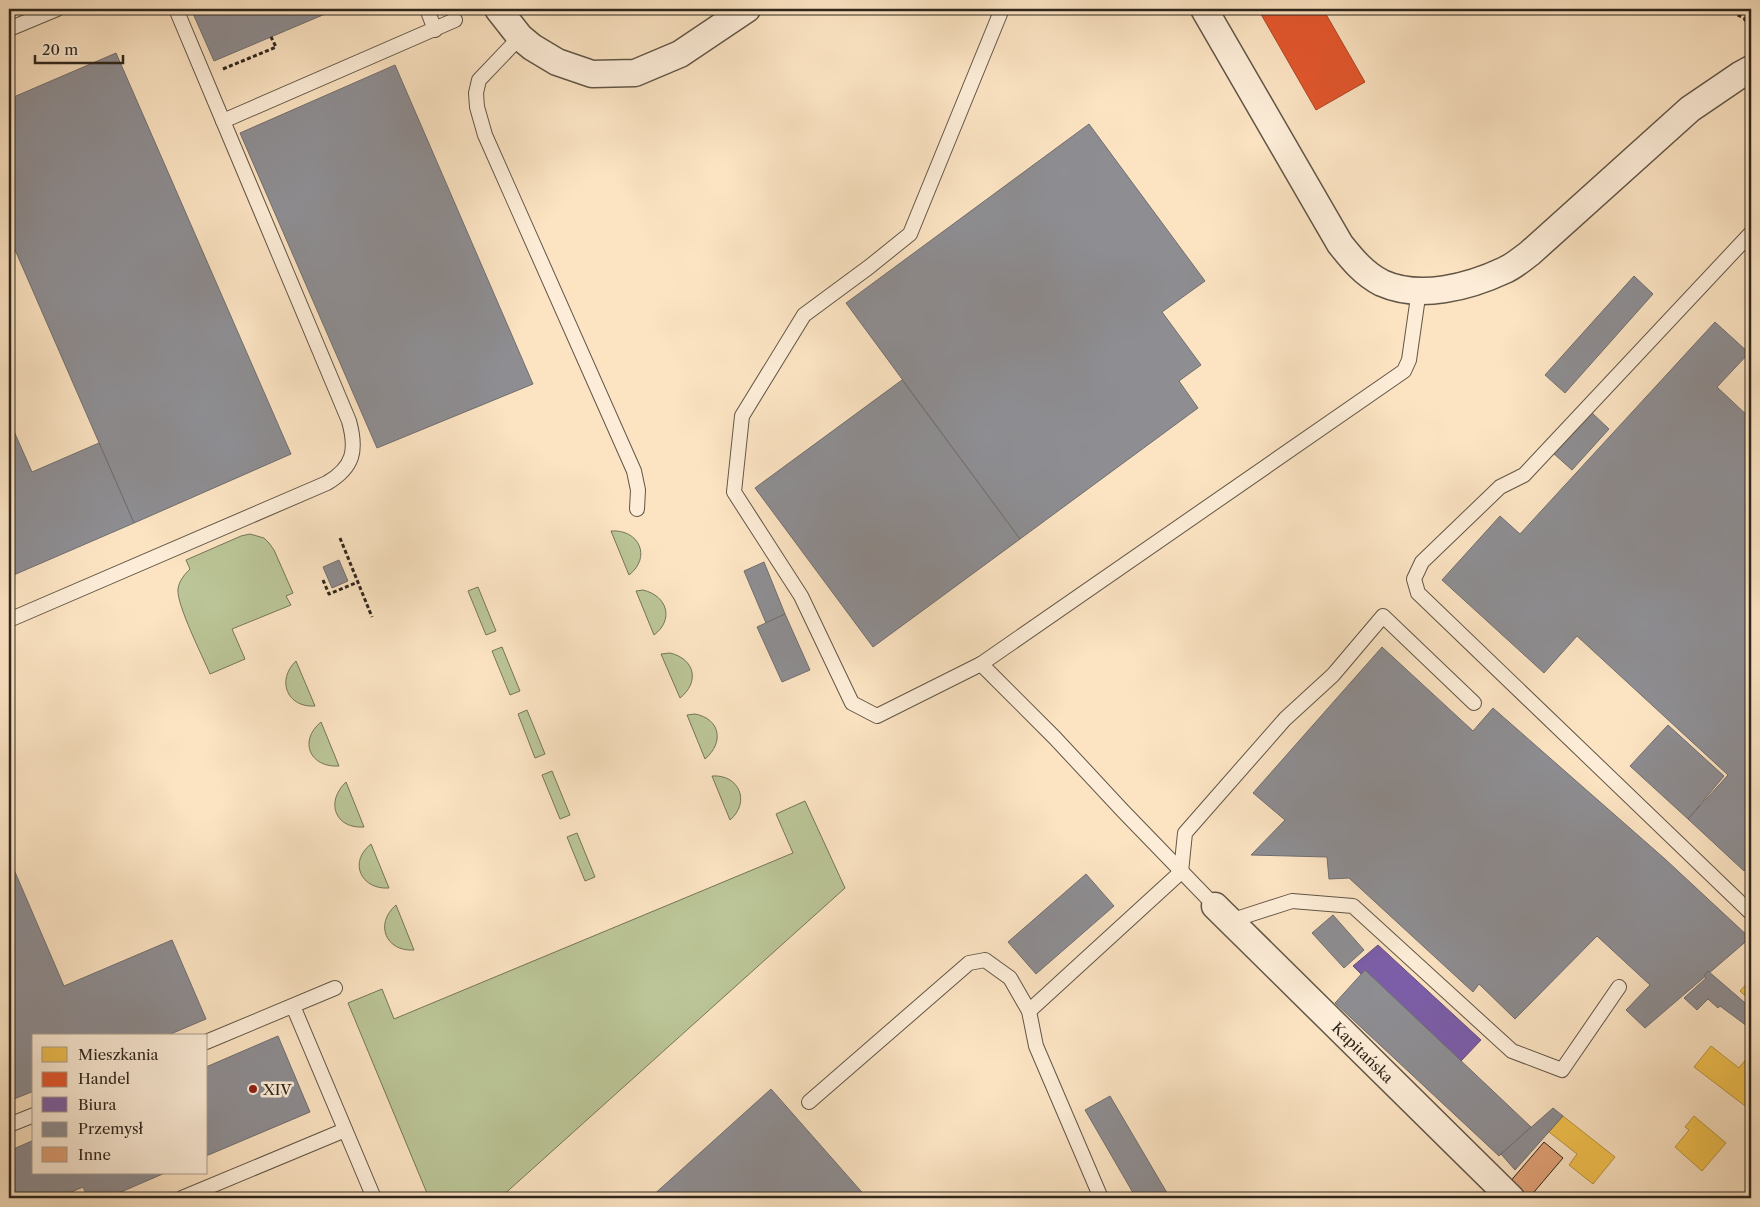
<svg xmlns="http://www.w3.org/2000/svg" width="1760" height="1207" font-family="'Libre Caslon Text',serif">
	<rect width="100%" height="100%" fill="#fce4c3"/>
	<filter id="stains"><feTurbulence type="fractalNoise" baseFrequency=".004" numOctaves="4"/><feColorMatrix values="0 0 0 0 .2 0 0 0 0 .09 0 0 0 0 .02 0 0 0 .5 -.17"/></filter>
	<radialGradient id="worn" r=".72"><stop offset=".6" stop-color="#630" stop-opacity="0"/><stop offset="1" stop-color="#630" stop-opacity=".3"/></radialGradient>
	<!-- green -->
	<g fill="#bbc597" stroke="#75765a">
		<path d="M 611,531 C 639,529 652,557 629,575 Z"/>
		<path d="M 250,534 L 264,538 L 269,543 L 274,550 L 293,593 L 286,596 L 291,605 L 232,629 L 245,659 L 210,674 C 203,657 176,604 178,589 C 179,581 184,575 190,569 L 186,560 L 241,536 Z"/>
		<path d="M 478,587 L 496,631 L 486,635 L 468,591 Z"/>
		<path d="M 643,590 C 668,596 674,620 654,635 L 636,591 Z"/>
		<path d="M 502,647 L 520,691 L 510,695 L 492,651 Z"/>
		<path d="M 670,653 C 695,659 700,682 680,698 L 661,654 Z"/>
		<path d="M 296,661 L 315,706 C 287,708 276,680 296,661 Z"/>
		<path d="M 527,710 L 545,754 L 535,758 L 518,714 Z"/>
		<path d="M 695,714 C 721,719 724,743 705,759 L 687,715 Z"/>
		<path d="M 321,722 L 339,766 C 310,768 298,741 321,722 Z"/>
		<path d="M 552,771 L 570,815 L 560,819 L 542,775 Z"/>
		<path d="M 712,776 C 739,774 751,802 730,820 Z"/>
		<path d="M 346,782 L 364,827 C 335,829 325,802 346,782 Z"/>
		<path d="M 805,801 L 845,888 L 500,1198 L 429,1198 L 348,1003 L 382,989 L 394,1019 L 793,853 L 776,814 Z"/>
		<path d="M 577,833 L 595,877 L 585,881 L 567,837 Z"/>
		<path d="M 371,844 L 389,888 C 361,890 348,862 371,844 Z"/>
		<path d="M 396,905 L 414,950 C 386,952 374,924 396,905 Z"/>
	</g>
	<!-- homes -->
	<g fill="#f2c14e" stroke="#b8923f">
		<path d="M 1751,979 L 1751,1001 L 1740,991 Z"/>
		<path d="M 1711,1046 L 1739,1068 L 1750,1054 L 1751,1055 L 1751,1107 L 1749,1109 L 1694,1067 Z"/>
		<path d="M 1563,1116 L 1615,1157 L 1593,1184 L 1569,1165 L 1577,1154 L 1549,1132 Z"/>
		<path d="M 1694,1116 L 1726,1143 L 1702,1171 L 1675,1147 L 1689,1130 L 1685,1127 Z"/>
	</g>
	<!-- shops -->
	<path fill="#e4572e" stroke="#ae4829" d="M 1258,9 L 1323,9 L 1365,82 L 1316,110 Z"/>
	<!-- offices -->
	<path fill="#7b5ea7" stroke="#644d7d" d="M 1378,945 L 1481,1040 L 1461,1061 L 1365,970 L 1362,975 L 1353,966 Z"/>
	<!-- industry -->
	<g fill="#8d8d92" stroke="#716e6f">
		<path d="M 191,9 L 337,9 L 214,61 Z"/>
		<path d="M 116,53 L 291,454 L 134,523 L 9,236 L 9,99 Z"/>
		<path d="M 395,65 L 533,384 L 377,448 L 240,133 Z"/>
		<path d="M 1089,124 L 1205,281 L 1162,312 L 1201,365 L 1179,381 L 1198,408 L 1020,539 L 846,303 Z"/>
		<path d="M 1634,276 L 1653,294 L 1565,393 L 1545,375 Z"/>
		<path d="M 1715,322 L 1749,353 L 1717,387 L 1751,419 L 1751,863 L 1744,871 L 1688,819 L 1728,775 L 1577,636 L 1544,673 L 1442,580 L 1500,516 L 1520,534 Z"/>
		<path d="M 902,380 L 1020,539 L 873,647 L 755,488 Z"/>
		<path d="M 1591,412 L 1609,429 L 1572,470 L 1553,453 Z"/>
		<path d="M 9,420 L 32,472 L 99,443 L 134,523 L 9,577 Z"/>
		<path d="M 339,560 L 348,581 L 332,588 L 323,567 Z"/>
		<path d="M 764,562 L 785,614 L 766,623 L 744,571 Z"/>
		<path d="M 785,614 L 810,670 L 782,682 L 757,627 Z"/>
		<path d="M 1382,647 L 1473,731 L 1493,708 L 1665,859 L 1750,938 L 1645,1028 L 1626,1010 L 1650,985 L 1597,936 L 1515,1019 L 1479,984 L 1473,992 L 1349,878 L 1329,879 L 1327,857 L 1251,855 L 1285,820 L 1253,793 Z"/>
		<path d="M 1668,725 L 1724,776 L 1688,819 L 1630,766 Z"/>
		<path d="M 9,858 L 64,986 L 172,940 L 206,1019 L 166,1036 L 34,1036 L 34,1091 L 9,1101 Z"/>
		<path d="M 1086,874 L 1114,906 L 1036,974 L 1008,942 Z"/>
		<path d="M 1333,915 L 1364,950 L 1344,968 L 1312,933 Z"/>
		<path d="M 1365,970 L 1531,1127 L 1499,1156 L 1335,1003 Z"/>
		<path d="M 1708,971 L 1751,1008 L 1751,1021 L 1747,1026 L 1720,1006 L 1718,1008 L 1708,999 L 1697,1010 L 1684,998 L 1706,978 L 1704,976 Z"/>
		<path d="M 278,1036 L 310,1112 L 206,1156 L 206,1067 Z"/>
		<path d="M 771,1089 L 867,1198 L 650,1198 Z"/>
		<path d="M 1110,1096 L 1170,1198 L 1136,1198 L 1085,1110 Z"/>
		<path d="M 1553,1108 L 1563,1116 L 1515,1170 L 1501,1154 Z"/>
		<path d="M 34,1140 L 34,1173 L 165,1173 L 107,1198 L 88,1198 L 83,1187 L 57,1198 L 9,1198 L 9,1151 Z"/>
	</g>
	<!-- building -->
	<path fill="#e1a177" stroke="#2f261c" d="M 1544,1142 L 1563,1158 L 1529,1198 L 1525,1198 L 1508,1184 Z"/>
	<g fill="none" stroke-linecap="round" stroke-linejoin="round">
		<defs>
			<g id="lane">
				<path d="M 427,9 L 435,30"/>
				<path d="M 9,29 L 57,9"/>
				<path d="M 520,37 L 479,80 L 476,93 L 477,107 L 485,135 L 634,471 L 638,490 L 637,509"/>
				<path d="M 223,121 L 455,20"/>
				<path d="M 1751,233 L 1524,475 L 1500,487 L 1422,562 L 1414,579 L 1418,593 L 1751,913"/>
				<path d="M 9,620 L 327,483 C 354,467 357,450 349,421 L 176,9"/>
				<path d="M 981,664 L 877,716 L 852,703 L 801,596 L 734,492 L 742,416 L 804,315 L 869,267 L 910,234 L 1002,9"/>
				<path d="M 1215,906 L 1123,811 L 1055,738 L 981,664 L 1404,371 L 1409,360 L 1419,290"/>
				<path d="M 1230,921 L 1292,901 L 1353,906 L 1512,1051 L 1562,1070 L 1619,987"/>
				<path d="M 293,1006 L 374,1198"/>
				<path d="M 1029,1011 L 1181,872 L 1185,833 L 1285,719 L 1333,675 L 1383,616 L 1474,703"/>
				<path d="M 206,1042 L 335,988"/>
				<path d="M 809,1102 L 969,963 L 985,960 L 1010,978 L 1029,1011 L 1036,1046 L 1101,1198"/>
				<path d="M 9,1125 L 34,1115"/>
				<path d="M 182,1198 L 345,1130"/>
			</g>
			<g id="street">
				<path d="M 498,9 L 520,37 L 532,47 L 557,62 L 592,74 L 635,73 L 680,54 L 747,9"/>
				<path d="M 1204,9 L 1340,244 C 1352,259 1364,274 1382,283 C 1420,300 1469,287 1505,270 C 1514,266 1522,259 1530,253 L 1690,109 L 1740,75 L 1751,69"/>
				<path id="s1" d="M 1215,906 L 1511,1198"/>
			</g>
		</defs>
		<!-- lane casing -->
		<use href="#lane" stroke="#625646" stroke-width="16"/>
		<!-- street casing -->
		<use href="#street" stroke="#625646" stroke-width="29"/>
		<!-- path -->
		<g stroke="#2f261c" stroke-width="3" stroke-dasharray="4 2.5" stroke-linecap="butt">
			<path d="M 1726,9 L 1744,18 L 1751,31"/>
			<path d="M 223,69 L 276,47 L 271,37"/>
			<path d="M 340,538 L 372,617"/>
			<path d="M 323,580 L 329,594 L 358,582"/>
		</g>
		<!-- lane -->
		<use href="#lane" stroke="#fdedd8" stroke-width="14"/>
		<!-- street -->
		<use href="#street" stroke="#fdedd8" stroke-width="26"/>
	</g>
	<!-- markers -->
	<circle fill="#8f2418" stroke="#fdedd8" stroke-width="2" cx="253" cy="1089" r="5"/>
	<g text-anchor="middle" dominant-baseline="central" stroke-width="5" stroke-linejoin="round" paint-order="stroke">
		<!-- street labels -->
		<g font-size="15" fill="#2f261c" stroke="#fdedd8">
			<text stroke="none"><textPath href="#s1" startOffset="208">Kapitańska</textPath></text>
		</g>
		<!-- poi labels -->
		<g font-size="15" fill="#2f261c" stroke="#fdedd8" text-anchor="start">
			<text x="263" y="1089">XIV</text>
		</g>
	</g>
	<!-- margin -->
	<rect width="1760" height="1207" fill="none" stroke="#fce4c3" stroke-width="30"/>
	<rect x="10" y="10" width="1740" height="1187" fill="none" stroke="#2f261c" stroke-width="2.5"/>
	<rect x="15" y="15" width="1730" height="1177" fill="none" stroke="#2f261c"/>
	<!-- legend -->
	<rect x="32" y="1034" width="175" height="140" fill="#fdedd8" stroke="#ab9d8d"/>
	<rect x="42" y="1047" width="25" height="15" fill="#f2c14e" stroke="#ab9d8d"/>
	<text x="78" y="1060" font-size="15" fill="#2f261c">Mieszkania</text>
	<rect x="42" y="1072" width="25" height="15" fill="#e4572e" stroke="#ab9d8d"/>
	<text x="78" y="1084" font-size="15" fill="#2f261c">Handel</text>
	<rect x="42" y="1097" width="25" height="15" fill="#7b5ea7" stroke="#ab9d8d"/>
	<text x="78" y="1110" font-size="15" fill="#2f261c">Biura</text>
	<rect x="42" y="1122" width="25" height="15" fill="#8d8d92" stroke="#ab9d8d"/>
	<text x="78" y="1134" font-size="15" fill="#2f261c">Przemysł</text>
	<rect x="42" y="1147" width="25" height="15" fill="#e1a177" stroke="#ab9d8d"/>
	<text x="78" y="1160" font-size="15" fill="#2f261c">Inne</text>
	<!-- scale -->
	<path d="M35 55v8h88v-8" fill="none" stroke="#2f261c" stroke-width="2.5"/>
	<text x="42" y="55" font-size="15" fill="#2f261c" stroke="#fdedd8" stroke-width="4" paint-order="stroke">20 m</text>
	<rect width="100%" height="100%" filter="url(#stains)"/>
	<rect width="100%" height="100%" fill="url(#worn)"/>
</svg>
